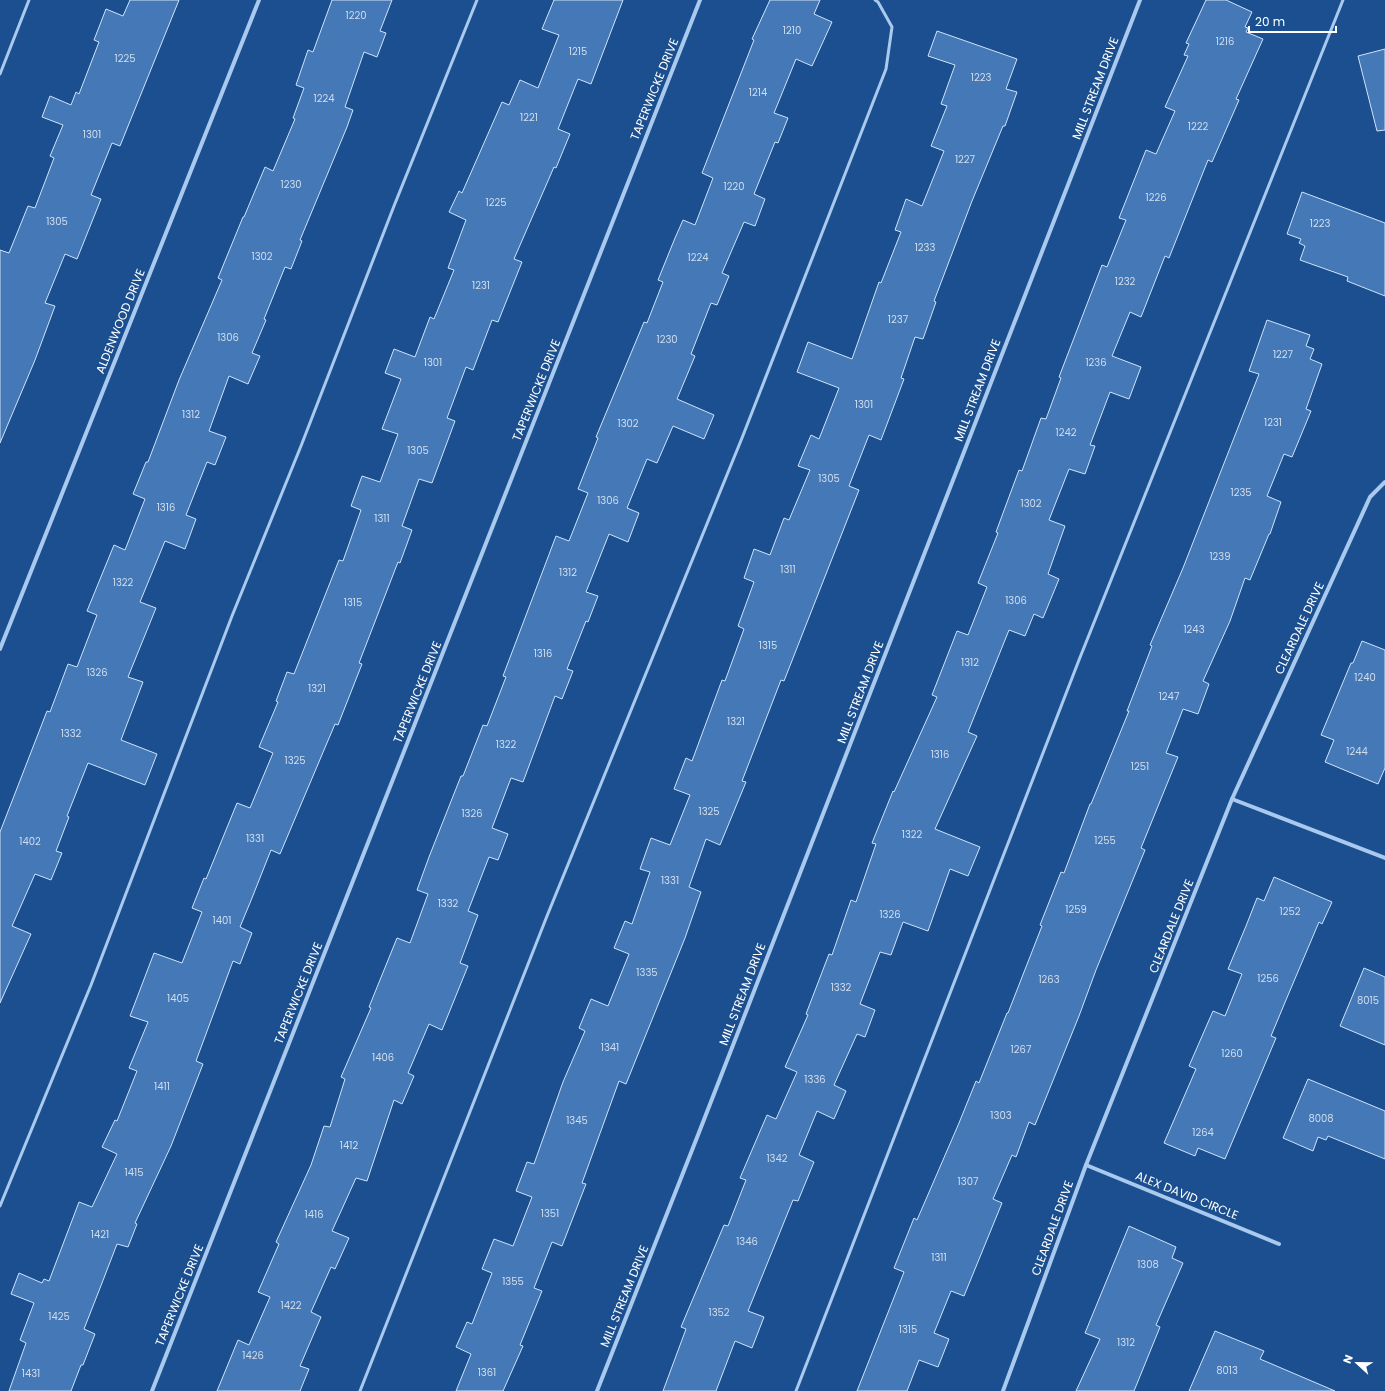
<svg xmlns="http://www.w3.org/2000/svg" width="1385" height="1391" font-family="Poppins,sans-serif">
	<rect width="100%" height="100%" fill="#1b4f8f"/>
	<!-- building -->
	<g fill="#4478b7" stroke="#cfe3fa">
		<path d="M 130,0 L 179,0 L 120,146 L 112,143 L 91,195 L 101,199 L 77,259 L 65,254 L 45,303 L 55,306 L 35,360 L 0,443 L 0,250 L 9,253 L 28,206 L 35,208 L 54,158 L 50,156 L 63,125 L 42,117 L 50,96 L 71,105 L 76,92 L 79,94 L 99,42 L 94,40 L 106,9 L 123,16 Z"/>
		<path d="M 332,0 L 392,0 L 380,31 L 386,33 L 377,57 L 364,52 L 345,107 L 353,110 L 347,127 L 300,240 L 302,241 L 291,269 L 285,267 L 264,319 L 266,320 L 252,353 L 260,356 L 248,384 L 229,376 L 209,431 L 226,437 L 215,465 L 207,462 L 186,515 L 196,519 L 185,549 L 165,541 L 140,602 L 156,608 L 128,677 L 143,682 L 121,740 L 157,754 L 145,785 L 88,763 L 67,816 L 69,817 L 56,851 L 62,853 L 51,880 L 35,874 L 12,926 L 31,934 L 0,1003 L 0,832 L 47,711 L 50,712 L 68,664 L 77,667 L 97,615 L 87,611 L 114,545 L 125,550 L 145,499 L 133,494 L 146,462 L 148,462 L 179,380 L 222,280 L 218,278 L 243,217 L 244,217 L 265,167 L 273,171 L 295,119 L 293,118 L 304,88 L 296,85 L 308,50 L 313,52 Z"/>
		<path d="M 554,0 L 623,0 L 591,84 L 578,79 L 558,129 L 570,134 L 556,168 L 554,167 L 514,259 L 522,262 L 498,322 L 492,320 L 473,370 L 466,367 L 447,418 L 455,421 L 432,483 L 419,479 L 402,526 L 412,530 L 400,563 L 398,562 L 359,663 L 362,664 L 338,725 L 335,724 L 280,854 L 271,850 L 252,898 L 240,927 L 252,933 L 240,964 L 233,961 L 196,1061 L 203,1064 L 171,1146 L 135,1223 L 137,1224 L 128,1247 L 117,1244 L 102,1283 L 84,1329 L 95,1334 L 83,1365 L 81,1365 L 71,1391 L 9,1391 L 26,1343 L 20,1340 L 34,1303 L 11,1294 L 19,1273 L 42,1283 L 44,1279 L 49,1281 L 79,1202 L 92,1207 L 117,1154 L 102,1147 L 115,1120 L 117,1121 L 137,1071 L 129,1068 L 148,1022 L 130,1016 L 154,953 L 182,963 L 202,912 L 192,908 L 204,878 L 206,879 L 237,803 L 250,808 L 273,753 L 259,747 L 278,702 L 276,701 L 287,672 L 294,674 L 339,560 L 343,561 L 361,510 L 351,506 L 362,476 L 380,482 L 398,434 L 382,429 L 401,379 L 385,373 L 394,349 L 415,357 L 430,317 L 434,319 L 454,270 L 448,268 L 466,220 L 449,212 L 459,191 L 462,193 L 502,102 L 509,105 L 520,80 L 538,88 L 559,35 L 542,29 Z"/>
		<path d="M 770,0 L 820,0 L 814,14 L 832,22 L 812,66 L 796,59 L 774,113 L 788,118 L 778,143 L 775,142 L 754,194 L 765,199 L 755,226 L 744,222 L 722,273 L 729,276 L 717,305 L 711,303 L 691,354 L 695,356 L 677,399 L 714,415 L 704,439 L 673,426 L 657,463 L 647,459 L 627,508 L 639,513 L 628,542 L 609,534 L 586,592 L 598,596 L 588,622 L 586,621 L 567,669 L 573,671 L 562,699 L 555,696 L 523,782 L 511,778 L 492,828 L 508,834 L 498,860 L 489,857 L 468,911 L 478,915 L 460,963 L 468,966 L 442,1030 L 429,1024 L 408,1073 L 414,1076 L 402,1104 L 394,1100 L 367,1181 L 356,1178 L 332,1231 L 349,1238 L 335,1269 L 331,1267 L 311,1312 L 321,1317 L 300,1366 L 309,1369 L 300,1391 L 217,1391 L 238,1340 L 249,1345 L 270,1297 L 258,1292 L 279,1244 L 276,1242 L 311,1165 L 324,1126 L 330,1127 L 345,1079 L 341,1077 L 371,1008 L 369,1007 L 397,938 L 410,943 L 428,894 L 417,890 L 429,857 L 461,776 L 463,776 L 483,725 L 487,726 L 506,677 L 503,676 L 556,536 L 569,541 L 588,493 L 578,489 L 598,438 L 596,437 L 644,322 L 647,323 L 663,282 L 658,280 L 675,238 L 683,220 L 695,225 L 713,178 L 702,173 L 754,40 L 752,39 Z"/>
		<path d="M 1206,0 L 1226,0 L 1252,12 L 1245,27 L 1248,28 L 1246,32 L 1263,39 L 1236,99 L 1239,100 L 1212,162 L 1208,160 L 1169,258 L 1165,256 L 1141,317 L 1130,312 L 1112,356 L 1141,367 L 1129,399 L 1110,392 L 1090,445 L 1095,446 L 1085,474 L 1069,469 L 1049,520 L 1065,526 L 1048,574 L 1059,579 L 1043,618 L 1034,614 L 1025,636 L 1009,630 L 968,732 L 977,736 L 935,829 L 980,847 L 968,876 L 950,869 L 928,931 L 903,922 L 891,955 L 880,952 L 860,1004 L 875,1010 L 865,1037 L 857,1034 L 834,1085 L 846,1091 L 834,1119 L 817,1111 L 799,1155 L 814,1162 L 798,1201 L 793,1200 L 748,1311 L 764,1317 L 752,1348 L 735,1341 L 716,1391 L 663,1391 L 686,1329 L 681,1327 L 724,1225 L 728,1226 L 746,1180 L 740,1178 L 767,1115 L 776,1119 L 797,1072 L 785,1067 L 808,1015 L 806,1014 L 829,954 L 832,955 L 851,900 L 856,902 L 876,844 L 872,843 L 893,791 L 894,792 L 937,697 L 932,695 L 957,631 L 968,635 L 987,587 L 978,583 L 998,533 L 996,532 L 1019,470 L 1022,471 L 1041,418 L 1046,419 L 1061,378 L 1059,377 L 1102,265 L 1107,267 L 1126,220 L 1119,218 L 1146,150 L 1156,154 L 1175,111 L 1165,107 L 1188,56 L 1184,55 L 1189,44 L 1186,43 Z"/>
		<path d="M 937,31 L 1017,59 L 1006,89 L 1017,92 L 1005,126 L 1003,126 L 972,201 L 934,301 L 936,302 L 923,339 L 915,337 L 901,378 L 904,379 L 881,440 L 869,435 L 849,486 L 859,490 L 784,681 L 781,680 L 742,781 L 746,782 L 720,845 L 706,839 L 689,887 L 701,892 L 685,938 L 626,1084 L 619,1081 L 582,1183 L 586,1184 L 562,1246 L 552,1242 L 534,1288 L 542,1291 L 520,1345 L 523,1346 L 503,1391 L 456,1391 L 471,1354 L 456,1347 L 467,1322 L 472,1324 L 492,1273 L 482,1269 L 494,1239 L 513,1246 L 532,1197 L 516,1191 L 527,1162 L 534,1164 L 563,1082 L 585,1031 L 579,1028 L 591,999 L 608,1006 L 629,954 L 614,948 L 625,921 L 632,924 L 650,872 L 640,869 L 651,838 L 670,845 L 690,795 L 674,789 L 686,758 L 692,761 L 722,680 L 725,681 L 744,629 L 738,626 L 754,582 L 744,578 L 754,549 L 770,555 L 784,518 L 789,520 L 810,470 L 798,466 L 811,435 L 819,439 L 839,388 L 797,372 L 808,342 L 852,359 L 879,282 L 881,283 L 901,232 L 895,230 L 906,199 L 922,206 L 944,151 L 931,146 L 947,106 L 941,104 L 955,65 L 928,56 Z"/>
		<path d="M 1385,49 L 1385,130 L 1377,131 L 1358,56 Z"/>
		<path d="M 1302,192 L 1385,223 L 1385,296 L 1347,281 L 1348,277 L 1300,260 L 1305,246 L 1299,243 L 1301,239 L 1287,234 Z"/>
		<path d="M 1267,320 L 1310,335 L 1306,346 L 1314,349 L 1310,359 L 1322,364 L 1306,409 L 1311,411 L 1292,457 L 1284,454 L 1267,496 L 1281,502 L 1270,534 L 1269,534 L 1250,580 L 1245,578 L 1230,621 L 1203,681 L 1209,684 L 1198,714 L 1183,709 L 1166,753 L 1178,757 L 1141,848 L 1145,850 L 1096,970 L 1079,1016 L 1035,1125 L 1029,1122 L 1016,1157 L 1012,1155 L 993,1199 L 1002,1203 L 964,1296 L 951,1291 L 934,1333 L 949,1339 L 938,1367 L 919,1360 L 907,1391 L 857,1391 L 904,1272 L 894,1268 L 914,1218 L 917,1220 L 959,1123 L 976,1081 L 979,1083 L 1007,1013 L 1008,1013 L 1042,926 L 1040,925 L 1061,872 L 1064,873 L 1090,804 L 1091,804 L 1129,711 L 1127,711 L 1152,646 L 1150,645 L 1183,568 L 1259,374 L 1249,371 Z"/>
		<path d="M 1362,641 L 1385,650 L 1385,768 L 1378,784 L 1325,762 L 1334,740 L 1321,735 L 1351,663 L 1353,663 Z"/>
		<path d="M 1274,877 L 1332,902 L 1322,924 L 1319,922 L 1286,1000 L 1271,1036 L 1276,1038 L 1225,1159 L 1198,1148 L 1195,1156 L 1164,1143 L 1196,1069 L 1189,1066 L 1213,1011 L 1225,1016 L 1242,974 L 1228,969 L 1246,926 L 1257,898 L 1264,901 Z"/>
		<path d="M 1364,968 L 1385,977 L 1385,1045 L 1340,1026 Z"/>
		<path d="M 1308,1079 L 1385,1111 L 1385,1159 L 1328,1136 L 1326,1140 L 1318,1137 L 1313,1151 L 1283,1138 Z"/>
		<path d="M 1129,1226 L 1176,1247 L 1172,1258 L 1183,1263 L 1156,1325 L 1160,1327 L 1134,1391 L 1076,1391 L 1100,1339 L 1085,1333 Z"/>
		<path d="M 1215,1331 L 1264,1351 L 1260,1359 L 1335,1391 L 1189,1391 Z"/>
	</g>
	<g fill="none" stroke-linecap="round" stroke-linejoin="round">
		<!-- service -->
		<g stroke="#a9c9ee" stroke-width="3">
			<path d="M 0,74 L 29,0"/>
			<path d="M 0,1206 L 91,985 L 232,616 L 301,446 L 394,206 L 477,0"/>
			<path d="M 360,1391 L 547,916 L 742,438 L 886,69 L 892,27 L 878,2 L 875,0"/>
			<path d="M 796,1391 L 1079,660 L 1343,0"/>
		</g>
		<!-- minor -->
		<g stroke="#a9c9ee" stroke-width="4">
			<path d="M 0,649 L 259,0"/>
			<path d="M 1232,799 L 1385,858"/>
			<path d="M 1086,1165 L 1279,1244"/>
			<path d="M 152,1391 L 700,0"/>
			<path d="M 597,1391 L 698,1135 L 1140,0"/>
			<path d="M 1003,1391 L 1086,1165 L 1232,799 L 1370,497 L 1385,482"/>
		</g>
	</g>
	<g text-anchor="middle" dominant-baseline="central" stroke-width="3.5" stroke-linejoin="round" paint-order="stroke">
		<!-- number labels -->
		<g font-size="10" fill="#d0dded">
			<text x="356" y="15">1220</text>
			<text x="792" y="30">1210</text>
			<text x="1225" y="41">1216</text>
			<text x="578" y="51">1215</text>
			<text x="125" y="58">1225</text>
			<text x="981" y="77">1223</text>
			<text x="758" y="92">1214</text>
			<text x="324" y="98">1224</text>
			<text x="529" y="117">1221</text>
			<text x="1198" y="126">1222</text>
			<text x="92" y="134">1301</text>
			<text x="965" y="159">1227</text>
			<text x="291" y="184">1230</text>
			<text x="734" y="186">1220</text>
			<text x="1156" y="197">1226</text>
			<text x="496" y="202">1225</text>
			<text x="57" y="221">1305</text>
			<text x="1320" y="223">1223</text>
			<text x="925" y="247">1233</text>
			<text x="262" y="256">1302</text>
			<text x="698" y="257">1224</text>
			<text x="1125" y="281">1232</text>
			<text x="481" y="285">1231</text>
			<text x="898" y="319">1237</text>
			<text x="228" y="337">1306</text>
			<text x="667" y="339">1230</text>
			<text x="1283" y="354">1227</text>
			<text x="433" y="362">1301</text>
			<text x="1096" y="362">1236</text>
			<text x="864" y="404">1301</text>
			<text x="191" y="414">1312</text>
			<text x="1273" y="422">1231</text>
			<text x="628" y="423">1302</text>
			<text x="1066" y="432">1242</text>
			<text x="418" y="450">1305</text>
			<text x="829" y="478">1305</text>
			<text x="1241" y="492">1235</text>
			<text x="608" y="500">1306</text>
			<text x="1031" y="503">1302</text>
			<text x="166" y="507">1316</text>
			<text x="382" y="518">1311</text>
			<text x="1220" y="556">1239</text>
			<text x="788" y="569">1311</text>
			<text x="568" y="572">1312</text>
			<text x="123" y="582">1322</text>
			<text x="1016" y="600">1306</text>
			<text x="353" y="602">1315</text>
			<text x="1194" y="629">1243</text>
			<text x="768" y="645">1315</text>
			<text x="543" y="653">1316</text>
			<text x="970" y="662">1312</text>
			<text x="97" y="672">1326</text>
			<text x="1365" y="677">1240</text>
			<text x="317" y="688">1321</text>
			<text x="1169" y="696">1247</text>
			<text x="736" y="721">1321</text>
			<text x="71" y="733">1332</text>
			<text x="506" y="744">1322</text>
			<text x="1357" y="751">1244</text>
			<text x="940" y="754">1316</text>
			<text x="295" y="760">1325</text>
			<text x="1140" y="766">1251</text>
			<text x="709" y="811">1325</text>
			<text x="472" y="813">1326</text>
			<text x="912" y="834">1322</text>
			<text x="255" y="838">1331</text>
			<text x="1105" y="840">1255</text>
			<text x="30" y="841">1402</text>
			<text x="670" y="880">1331</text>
			<text x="448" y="903">1332</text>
			<text x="1076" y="909">1259</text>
			<text x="1290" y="911">1252</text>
			<text x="890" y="914">1326</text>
			<text x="222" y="920">1401</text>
			<text x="647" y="972">1335</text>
			<text x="1268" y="978">1256</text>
			<text x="1049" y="979">1263</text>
			<text x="841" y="987">1332</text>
			<text x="178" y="998">1405</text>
			<text x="1368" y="1000">8015</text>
			<text x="610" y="1047">1341</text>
			<text x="1021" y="1049">1267</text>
			<text x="1232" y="1053">1260</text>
			<text x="383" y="1057">1406</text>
			<text x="815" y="1079">1336</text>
			<text x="162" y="1086">1411</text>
			<text x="1001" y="1115">1303</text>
			<text x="1321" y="1118">8008</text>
			<text x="577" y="1120">1345</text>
			<text x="1203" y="1132">1264</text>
			<text x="349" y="1145">1412</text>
			<text x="777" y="1158">1342</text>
			<text x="134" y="1172">1415</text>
			<text x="968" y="1181">1307</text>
			<text x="550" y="1213">1351</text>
			<text x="314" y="1214">1416</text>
			<text x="100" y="1234">1421</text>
			<text x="747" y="1241">1346</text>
			<text x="939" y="1257">1311</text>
			<text x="1148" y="1264">1308</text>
			<text x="513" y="1281">1355</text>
			<text x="291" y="1305">1422</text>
			<text x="719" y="1312">1352</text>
			<text x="59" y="1316">1425</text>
			<text x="908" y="1329">1315</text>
			<text x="1126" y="1342">1312</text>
			<text x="253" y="1355">1426</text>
			<text x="1227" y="1370">8013</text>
			<text x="487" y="1372">1361</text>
			<text x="31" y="1373">1431</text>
		</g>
		<!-- street labels -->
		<g font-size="12" fill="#fff" stroke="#1b4f8f">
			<text transform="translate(1095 88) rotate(-69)">MILL STREAM DRIVE</text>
			<text transform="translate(654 89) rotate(-68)">TAPERWICKE DRIVE</text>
			<text transform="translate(120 321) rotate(-68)">ALDENWOOD DRIVE</text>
			<text transform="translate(536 390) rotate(-68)">TAPERWICKE DRIVE</text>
			<text transform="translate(977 390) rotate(-69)">MILL STREAM DRIVE</text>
			<text transform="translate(1299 628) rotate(-65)">CLEARDALE DRIVE</text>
			<text transform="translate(417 692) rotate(-68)">TAPERWICKE DRIVE</text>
			<text transform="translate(860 692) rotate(-69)">MILL STREAM DRIVE</text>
			<text transform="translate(1171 926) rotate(-68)">CLEARDALE DRIVE</text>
			<text transform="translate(298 993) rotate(-68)">TAPERWICKE DRIVE</text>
			<text transform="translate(742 994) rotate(-69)">MILL STREAM DRIVE</text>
			<text transform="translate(1187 1195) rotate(22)">ALEX DAVID CIRCLE</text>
			<text transform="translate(1052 1228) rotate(-70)">CLEARDALE DRIVE</text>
			<text transform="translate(179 1295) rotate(-68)">TAPERWICKE DRIVE</text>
			<text transform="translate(624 1296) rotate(-68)">MILL STREAM DRIVE</text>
		</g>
	</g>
	<!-- north arrow -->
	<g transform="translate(1357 1363) rotate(292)" stroke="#1b4f8f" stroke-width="3" paint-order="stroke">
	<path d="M0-3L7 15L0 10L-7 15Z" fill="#ffffff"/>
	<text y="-6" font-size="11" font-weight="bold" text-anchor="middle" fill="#ffffff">N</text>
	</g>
	<!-- scale -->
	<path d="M1249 26v6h87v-6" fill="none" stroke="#ffffff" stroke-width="2"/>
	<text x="1255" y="26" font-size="12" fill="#ffffff" stroke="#1b4f8f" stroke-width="3" paint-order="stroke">20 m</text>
</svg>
